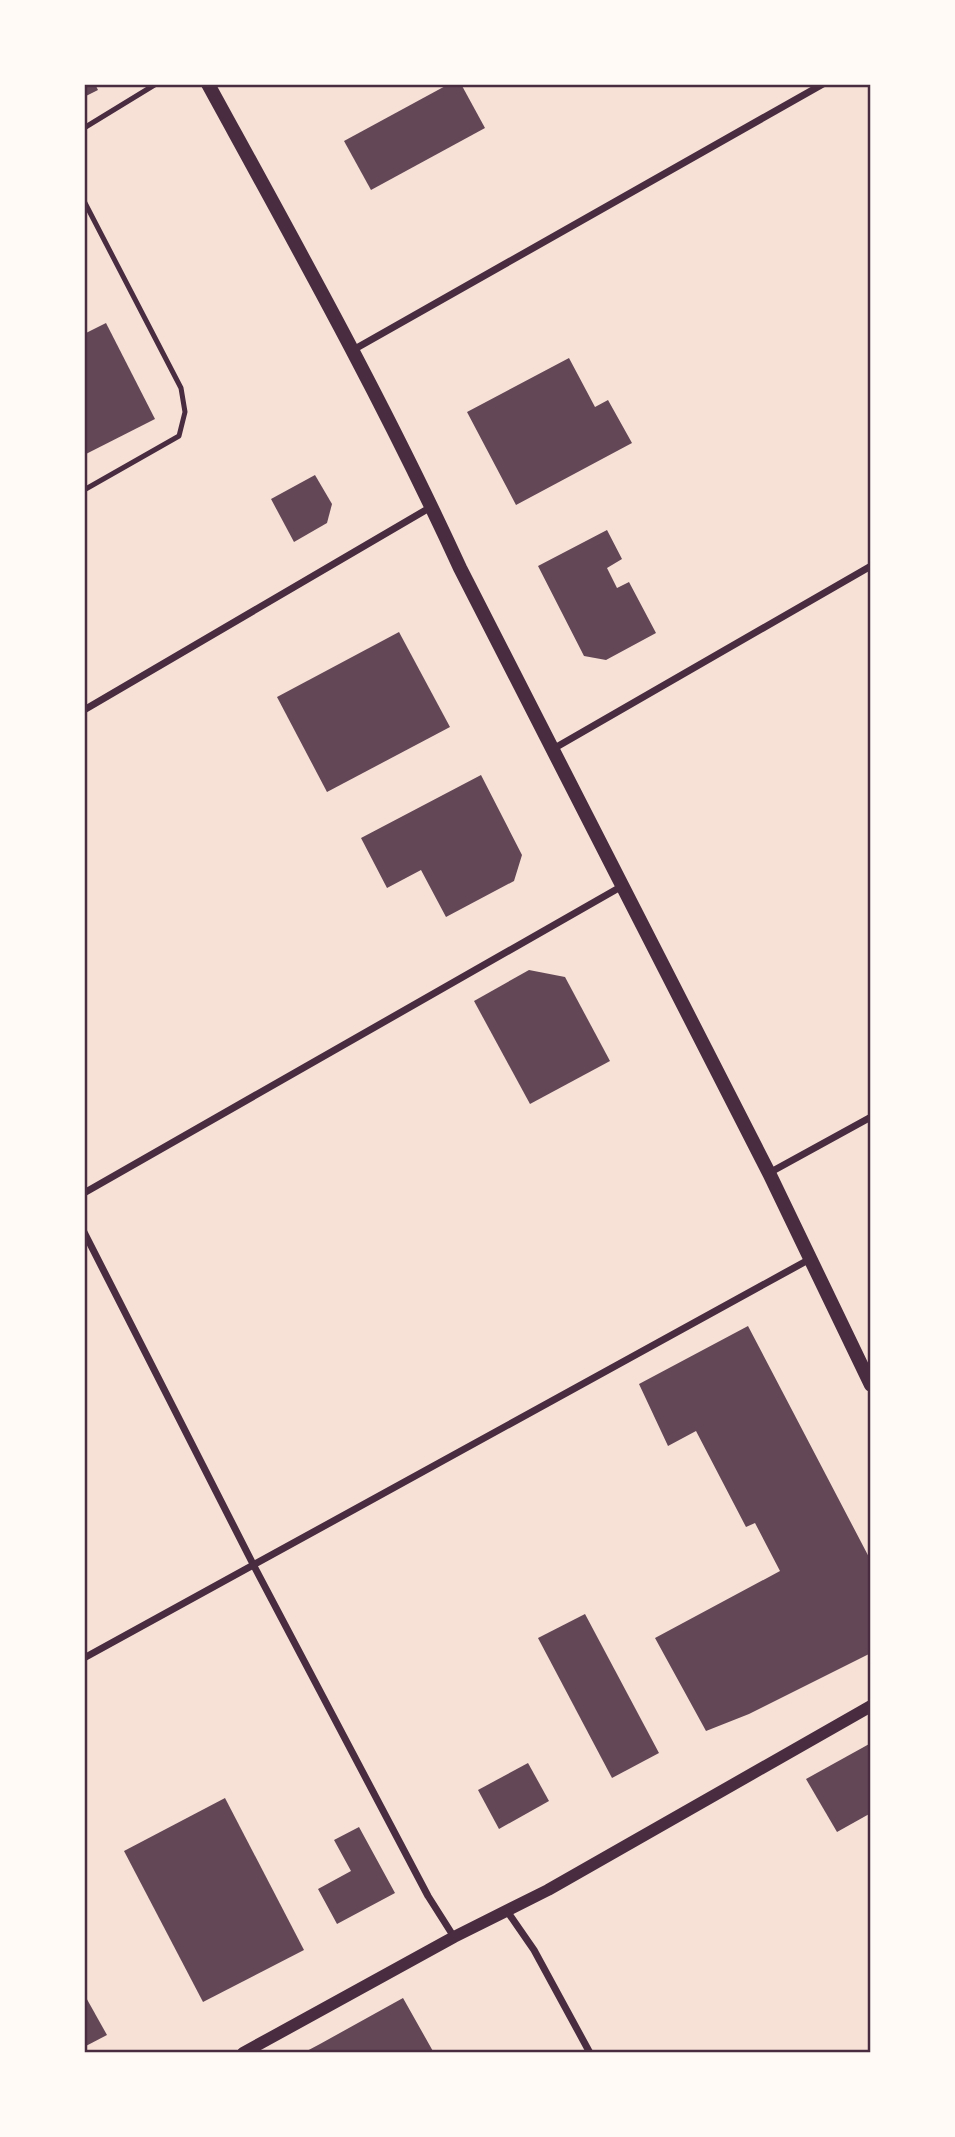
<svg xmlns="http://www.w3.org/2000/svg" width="955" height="2137" font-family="'Source Sans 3',sans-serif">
	<rect width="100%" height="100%" fill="#f7e1d7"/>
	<!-- building -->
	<g fill="#644757">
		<path d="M 84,84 L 95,84 L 98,90 L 84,97 Z"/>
		<path d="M 449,84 L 461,84 L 485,128 L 371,190 L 344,141 Z"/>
		<path d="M 106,323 L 155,419 L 84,455 L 84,334 Z"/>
		<path d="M 569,358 L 595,407 L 608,400 L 632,443 L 516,505 L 467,412 Z"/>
		<path d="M 315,475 L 332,504 L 327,523 L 294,542 L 271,499 Z"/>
		<path d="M 607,530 L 622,559 L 607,568 L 617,588 L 629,582 L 656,633 L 606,660 L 584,656 L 538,566 Z"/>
		<path d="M 399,632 L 450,727 L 327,792 L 277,697 Z"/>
		<path d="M 481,775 L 522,855 L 514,881 L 446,917 L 421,870 L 387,888 L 361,838 Z"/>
		<path d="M 529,970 L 565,977 L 610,1061 L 530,1104 L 474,1001 Z"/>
		<path d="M 748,1326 L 871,1561 L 871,1653 L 749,1714 L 706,1731 L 655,1638 L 780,1571 L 755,1523 L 746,1527 L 696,1431 L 668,1446 L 639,1384 Z"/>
		<path d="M 585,1614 L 659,1753 L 612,1778 L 538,1638 Z"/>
		<path d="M 871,1743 L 871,1813 L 837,1832 L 806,1779 Z"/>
		<path d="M 528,1763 L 549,1801 L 499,1829 L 478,1790 Z"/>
		<path d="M 225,1798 L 304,1950 L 203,2002 L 124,1851 Z"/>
		<path d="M 359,1827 L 395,1893 L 337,1924 L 318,1889 L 351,1871 L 334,1840 Z"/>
		<path d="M 84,1994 L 107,2035 L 84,2047 Z"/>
		<path d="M 403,1998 L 434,2053 L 303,2053 L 320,2044 Z"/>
	</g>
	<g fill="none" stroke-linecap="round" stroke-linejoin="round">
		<!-- service -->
		<g stroke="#4a2c40" stroke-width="5">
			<path d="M 84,128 L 156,84"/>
			<path d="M 84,201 L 181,388 L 185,412 L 179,436 L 84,490"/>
		</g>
		<!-- minor -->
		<g stroke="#4a2c40" stroke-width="7">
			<path d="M 353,350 L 823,84"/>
			<path d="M 84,710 L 431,507"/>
			<path d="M 553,749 L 871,566"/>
			<path d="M 769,1173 L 871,1117"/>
			<path d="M 84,1193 L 624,885"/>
			<path d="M 84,1232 L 254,1566 L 428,1896 L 454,1937"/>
			<path d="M 84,1658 L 810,1259"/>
			<path d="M 507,1911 L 534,1950 L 590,2053"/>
		</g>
		<!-- tertiary -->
		<path stroke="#4a2c40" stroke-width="12" d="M 243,2053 L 454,1937 L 548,1890 L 871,1706"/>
		<!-- secondary -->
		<path stroke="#4a2c40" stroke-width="14" d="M 208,84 C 295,243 384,402 460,568 L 769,1173 L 871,1385"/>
	</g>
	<!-- border -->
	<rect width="955" height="2137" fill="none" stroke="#fffaf5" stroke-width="172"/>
	<rect x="86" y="86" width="783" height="1965" fill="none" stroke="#4a2c40" stroke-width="2.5"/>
</svg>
